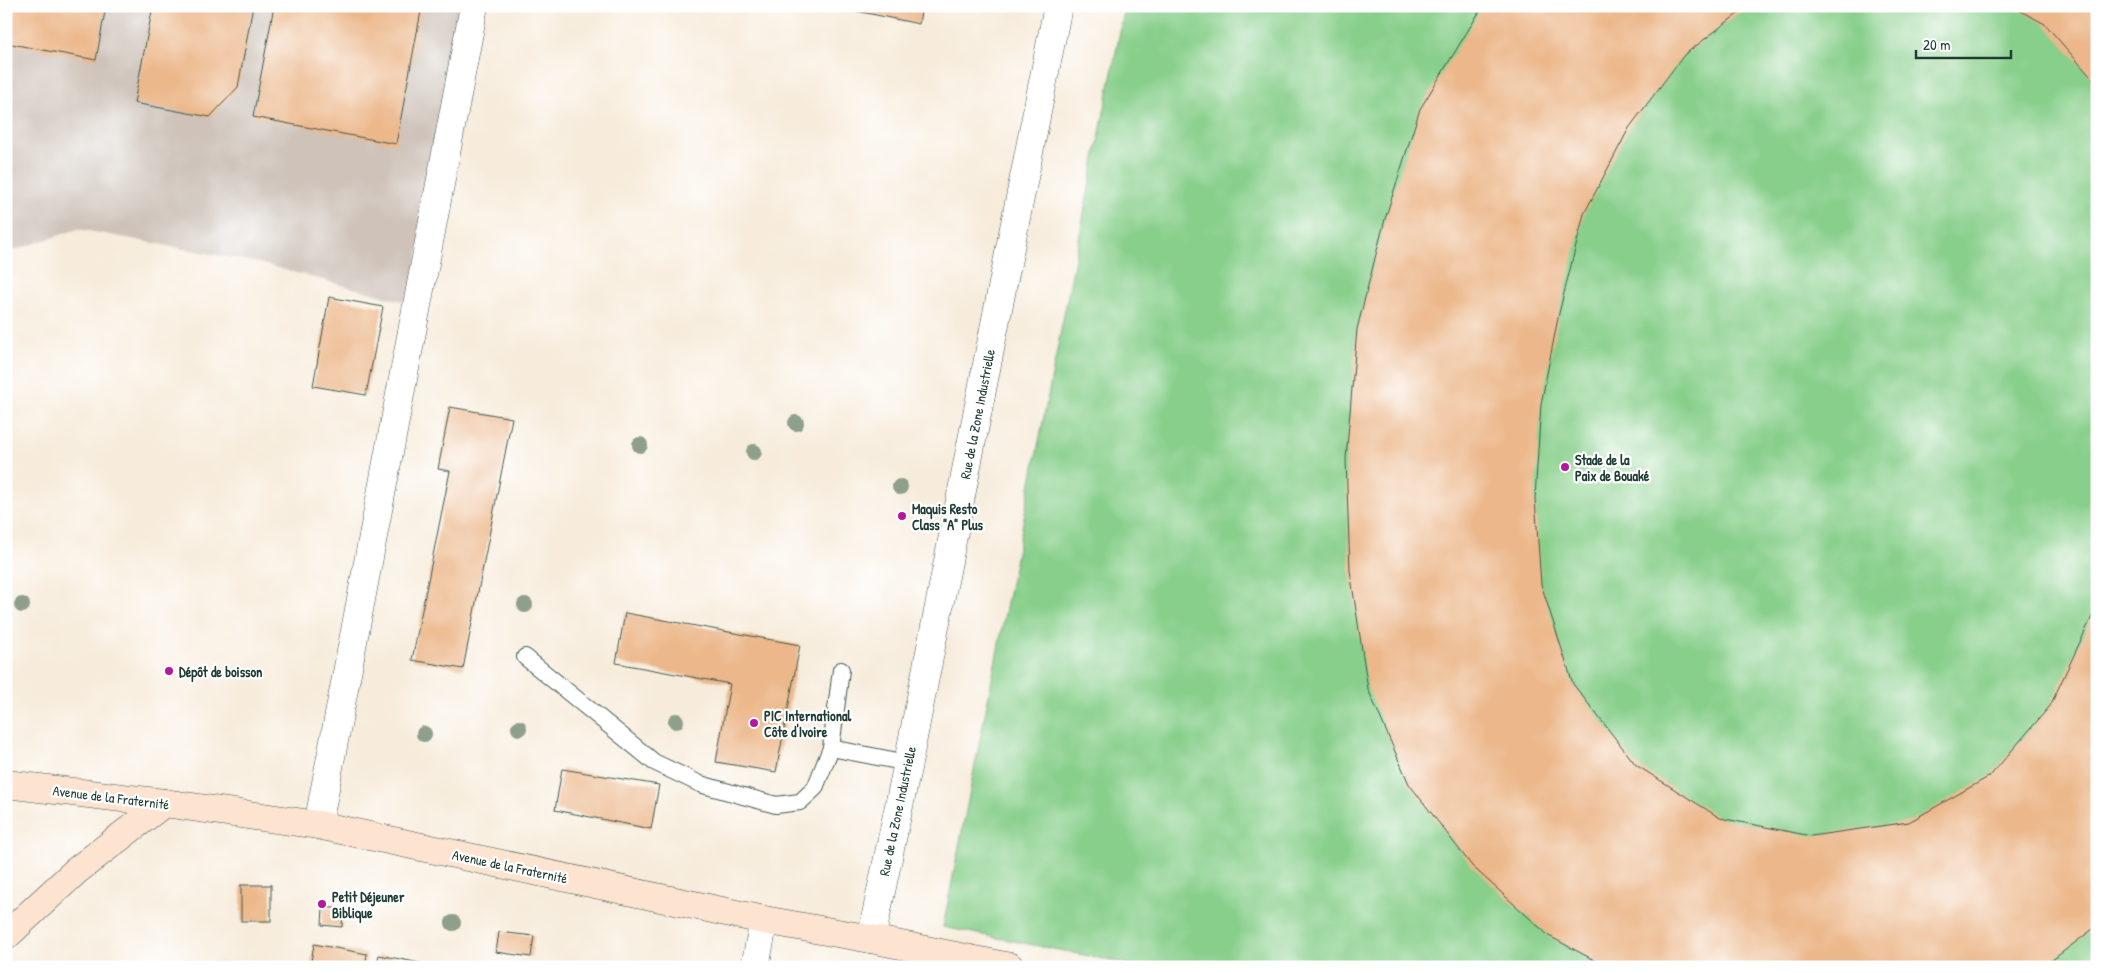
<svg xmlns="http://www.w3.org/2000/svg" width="2103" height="973" font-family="'Patrick Hand',sans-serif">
	<rect width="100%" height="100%" fill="#fff"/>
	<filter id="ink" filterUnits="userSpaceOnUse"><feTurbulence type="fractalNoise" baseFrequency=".02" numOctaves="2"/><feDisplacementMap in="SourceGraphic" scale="10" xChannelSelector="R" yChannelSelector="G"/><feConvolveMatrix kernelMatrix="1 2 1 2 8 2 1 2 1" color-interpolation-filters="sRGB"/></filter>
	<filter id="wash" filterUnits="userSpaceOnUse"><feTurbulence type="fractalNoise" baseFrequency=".0096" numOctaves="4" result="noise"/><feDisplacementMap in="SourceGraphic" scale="20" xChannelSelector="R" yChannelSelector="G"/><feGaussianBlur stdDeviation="1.12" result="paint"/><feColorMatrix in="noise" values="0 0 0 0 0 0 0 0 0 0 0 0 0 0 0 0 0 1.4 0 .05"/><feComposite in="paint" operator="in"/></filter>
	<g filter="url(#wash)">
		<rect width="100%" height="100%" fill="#f7ecdb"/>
		<!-- industrial -->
		<path fill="#cec2b9" d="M 6,6 L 464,6 L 409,303 L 259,263 L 78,229 L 6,253 Z"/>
		<!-- green -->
		<path fill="#87cf8a" stroke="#53865f" d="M 1125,6 L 2097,6 L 2097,967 L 1144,967 L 943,927 Z"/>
		<g id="blocks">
			<!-- building -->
			<g fill="#ecb88b">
				<path d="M 6,6 L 106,6 L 96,60 L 6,43 Z"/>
				<path d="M 153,6 L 253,6 L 238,87 L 210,117 L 134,103 Z"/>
				<path d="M 274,6 L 395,6 L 421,11 L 396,144 L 253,117 Z"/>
				<path d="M 833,6 L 922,6 L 919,24 Z"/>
				<path d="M 1483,6 L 1748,6 L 1684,55 L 1629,128 L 1584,214 L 1559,313 L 1541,404 L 1535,498 L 1541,584 L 1573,684 L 1636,765 L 1720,818 L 1811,836 L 1909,822 L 1990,776 L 2050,706 L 2097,606 L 2097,926 L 2043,967 L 1607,967 L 1549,936 L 1472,866 L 1409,784 L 1368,689 L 1350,571 L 1346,459 L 1357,329 L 1385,219 L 1420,109 Z"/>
				<path d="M 2011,6 L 2097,6 L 2097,84 L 2045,24 Z"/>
				<path d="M 329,297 L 383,307 L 366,395 L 313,386 Z"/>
				<path d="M 450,407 L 512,418 L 463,669 L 412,660 L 450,471 L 438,469 Z"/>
				<path d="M 625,613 L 800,645 L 776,772 L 716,762 L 730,684 L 616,663 Z"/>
				<path d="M 562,769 L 659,785 L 651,829 L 555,810 Z"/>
				<rect x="241" y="885" width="30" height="36"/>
				<path d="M 323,907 L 343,909 L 342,927 L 322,925 Z"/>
				<path d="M 499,932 L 534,936 L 531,957 L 496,952 Z"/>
				<path d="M 314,944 L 367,954 L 365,967 L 310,967 Z"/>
				<path d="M 379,955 L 436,966 L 436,967 L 376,967 Z"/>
				<path d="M 184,961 L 227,963 L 227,967 L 184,967 Z"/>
			</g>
		</g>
	</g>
	<g filter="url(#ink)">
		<use href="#blocks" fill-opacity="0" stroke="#3f574d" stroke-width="1"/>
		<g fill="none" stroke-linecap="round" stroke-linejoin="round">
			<defs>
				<g id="lane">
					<path d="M 525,657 L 654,762 L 700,784 L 776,805 L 800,802 L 815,788 L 831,748 L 841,670"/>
					<path d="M 831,748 L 908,763"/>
				</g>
				<g id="street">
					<path d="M 318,825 L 474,6"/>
					<path d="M 871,939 L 908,763 L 1058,6"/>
					<path d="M 755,967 L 764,920"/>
				</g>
				<g id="secondary">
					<path d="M 6,784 L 164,803 L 318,825 L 764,920 L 871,939 L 1010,967"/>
					<path d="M 6,936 L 76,871 L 164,803"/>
				</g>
			</defs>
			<!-- lane casing -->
			<use href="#lane" stroke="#3f574d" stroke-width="18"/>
			<!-- street casing -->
			<use href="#street" stroke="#3f574d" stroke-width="29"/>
			<!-- secondary casing -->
			<use href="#secondary" stroke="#3f574d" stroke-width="29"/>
			<!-- lane -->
			<use href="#lane" stroke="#fff" stroke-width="16"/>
			<!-- street -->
			<use href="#street" stroke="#fff" stroke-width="28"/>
			<!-- secondary -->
			<use href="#secondary" stroke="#fde4d1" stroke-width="28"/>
		</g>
		<!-- trees -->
		<g fill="#8ea08b">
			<circle cx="796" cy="423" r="8"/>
			<circle cx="640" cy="445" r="8"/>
			<circle cx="754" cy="452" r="8"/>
			<circle cx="900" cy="487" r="8"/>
			<circle cx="22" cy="605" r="8"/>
			<circle cx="525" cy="605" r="8"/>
			<circle cx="676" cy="721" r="8"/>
			<circle cx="519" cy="728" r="8"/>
			<circle cx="424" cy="734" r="8"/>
			<circle cx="453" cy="923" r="8"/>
		</g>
	</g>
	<!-- markers -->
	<g fill="#b5179e" stroke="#fff" stroke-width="2">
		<circle cx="1565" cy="467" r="5"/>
		<circle cx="902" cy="516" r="5"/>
		<circle cx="169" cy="671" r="5"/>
		<circle cx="754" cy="723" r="5"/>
		<circle cx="322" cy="904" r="5"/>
	</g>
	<g text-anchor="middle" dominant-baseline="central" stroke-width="4.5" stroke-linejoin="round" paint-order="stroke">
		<!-- street labels -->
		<g font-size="14" fill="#1f3d34" stroke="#fff">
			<text transform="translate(977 414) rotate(-79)">Rue de la Zone Industrielle</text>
			<text transform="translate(111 797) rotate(7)">Avenue de la Fraternité</text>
			<text transform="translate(897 811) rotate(-78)">Rue de la Zone Industrielle</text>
			<text transform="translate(510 866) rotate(12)">Avenue de la Fraternité</text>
		</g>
		<!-- poi labels -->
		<g font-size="14" font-weight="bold" fill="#1f3d34" stroke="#fff" text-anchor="start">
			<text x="1575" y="459">Stade de la<tspan x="1575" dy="16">Paix de Bouaké</tspan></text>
			<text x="912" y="508">Maquis Resto<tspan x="912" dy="16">Class "A" Plus</tspan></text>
			<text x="179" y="671">Dépôt de boisson</text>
			<text x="764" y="715">PIC International<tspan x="764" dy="16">Côte d'Ivoire</tspan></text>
			<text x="332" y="896">Petit Déjeuner<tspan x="332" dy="16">Biblique</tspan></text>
		</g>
	</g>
	<!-- margin -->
	<rect width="2103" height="973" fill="none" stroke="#fff" stroke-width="25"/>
	<!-- scale -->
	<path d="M1916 50v8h95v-8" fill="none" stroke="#1f3d34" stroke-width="2.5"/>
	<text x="1923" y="50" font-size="15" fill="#1f3d34" stroke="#ffffff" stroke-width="4" paint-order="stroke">20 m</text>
</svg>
